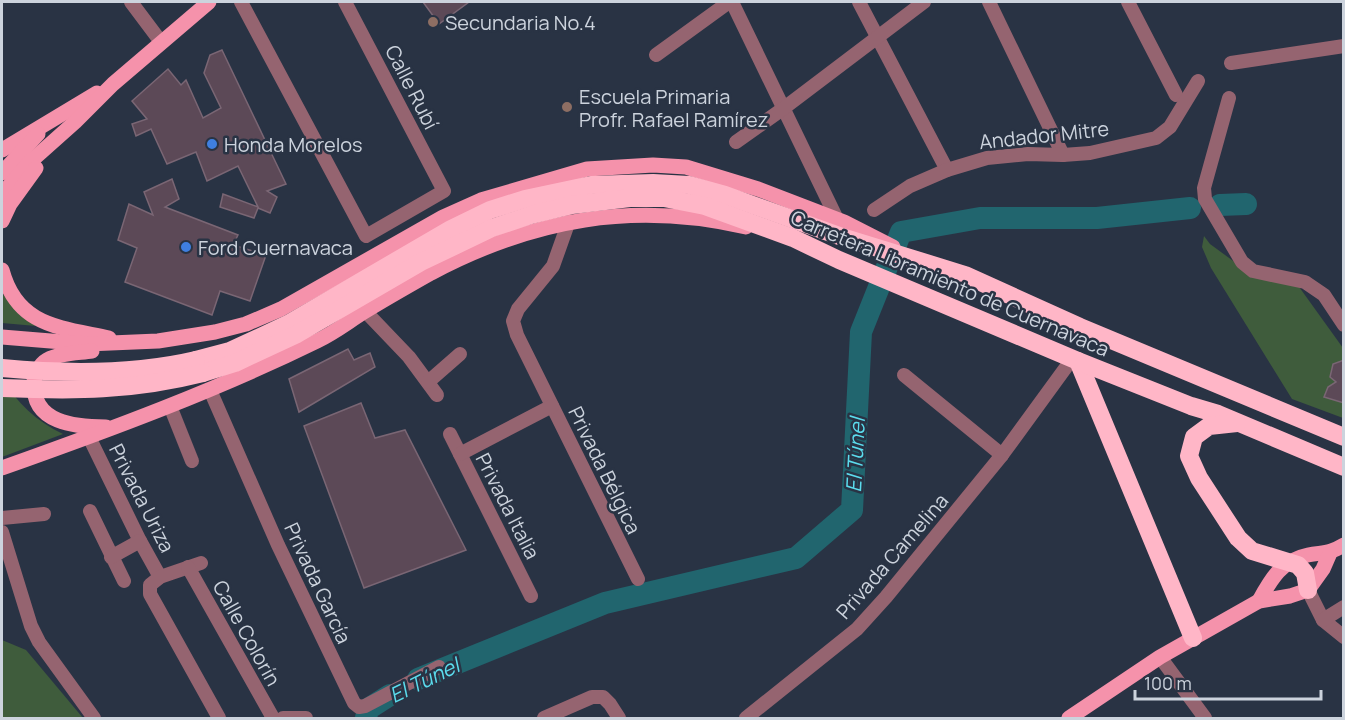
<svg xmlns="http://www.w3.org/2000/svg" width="1345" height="720" font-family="Manrope,sans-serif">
	<rect width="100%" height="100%" fill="#293344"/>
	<!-- green -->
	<g fill="#3f5c3c">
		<path d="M 1204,236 L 1210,244 L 1251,274 L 1297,284 L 1343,348 L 1343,418 L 1292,399 L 1211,268 L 1202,247 Z"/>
		<path d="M 2,293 L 21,316 L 36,326 L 2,323 Z"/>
		<path d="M 2,378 C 17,403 36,421 63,434 L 2,457 Z"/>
		<path d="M 2,640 L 26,650 L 83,718 L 2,718 Z"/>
	</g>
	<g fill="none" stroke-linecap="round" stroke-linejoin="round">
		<!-- river -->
		<g stroke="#21656e" stroke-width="22">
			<path d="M 1220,205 L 1246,204"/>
			<path d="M 418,679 L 605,603 L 796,558 L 852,510 L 861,332 L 901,232 L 980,218 L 1097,218 L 1190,208"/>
			<path d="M 366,718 L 368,709 L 390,695"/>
		</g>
	</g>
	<!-- building -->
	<g fill="#5c4957" stroke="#7a6674" stroke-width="1.5">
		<path d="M 423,2 L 469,2 L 439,24 Z"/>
		<path d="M 222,50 L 286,184 L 267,191 L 277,197 L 270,213 L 258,208 L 254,218 L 220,207 L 223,194 L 258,207 L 238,166 L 207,181 L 196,152 L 167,164 L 151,129 L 136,136 L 132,124 L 147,119 L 132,101 L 168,69 L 181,85 L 186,80 L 203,118 L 221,108 L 204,73 L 210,55 Z"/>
		<path d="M 172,179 L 179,199 L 165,207 L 238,235 L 233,245 L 266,255 L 250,301 L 220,291 L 212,315 L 125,282 L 137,248 L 118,240 L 129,204 L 153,215 L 144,192 Z"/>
		<path d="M 348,349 L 354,360 L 370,353 L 375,367 L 299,412 L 289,379 Z"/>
		<path d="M 1344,360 L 1344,403 L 1324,397 L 1328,387 L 1336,382 L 1330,377 L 1333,364 Z"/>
		<path d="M 361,403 L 375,438 L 405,430 L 466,550 L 364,588 L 304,426 Z"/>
	</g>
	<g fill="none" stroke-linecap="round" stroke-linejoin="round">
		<!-- minor -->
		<g stroke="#956470" stroke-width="14">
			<path d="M 131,2 L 161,42"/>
			<path d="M 241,2 L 366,236 L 444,191 L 345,2"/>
			<path d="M 732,2 L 837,219"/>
			<path d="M 859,2 L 947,170"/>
			<path d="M 989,2 L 1063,155"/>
			<path d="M 1128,2 L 1176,95"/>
			<path d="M 656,55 L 729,2"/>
			<path d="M 1231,63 L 1344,46"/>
			<path d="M 1229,98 L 1204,188 L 1205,199 L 1242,262 L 1253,271 L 1305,282 L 1324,295 L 1344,325"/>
			<path d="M 736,142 L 784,108 L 924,2"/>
			<path d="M 874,210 L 910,186 L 947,170 L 987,158 L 1028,154 L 1063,155 L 1090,153 L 1156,138 L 1170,127 L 1198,81"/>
			<path d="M 569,221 L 553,266 L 518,309 L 513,321 L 517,335 L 638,579"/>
			<path d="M 365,311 L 409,357 L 437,395"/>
			<path d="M 904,375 L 1002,455"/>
			<path d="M 428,382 L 460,354"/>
			<path d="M 210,390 L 278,545 L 354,703 L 359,707 L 365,706 L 439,667"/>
			<path d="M 170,406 L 192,461"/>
			<path d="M 450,434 L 531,596"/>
			<path d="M 89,437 L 140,541 L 160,577"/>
			<path d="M 460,454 L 552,406"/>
			<path d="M 90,511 L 124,581"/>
			<path d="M 2,518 L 44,514"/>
			<path d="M 2,532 L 31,626 L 39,642 L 94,718"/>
			<path d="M 111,557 L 140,541"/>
			<path d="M 201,563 L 160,577 L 150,585 L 150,594 L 219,718"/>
			<path d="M 188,567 L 273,718"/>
			<path d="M 1308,590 L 1323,620 L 1344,637"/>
			<path d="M 1323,620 L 1344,607"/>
			<path d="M 1160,657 L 1205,718"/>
			<path d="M 283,718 L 306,718"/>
			<path d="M 544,718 L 592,697 L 603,697 L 610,704 L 619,718"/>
			<path d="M 746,718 L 857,629 L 886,597 L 1002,455 L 1072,359"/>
		</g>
		<!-- major -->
		<g stroke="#f592ab" stroke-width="15">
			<path d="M 2,150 L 97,93"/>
			<path d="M 2,173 L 38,134"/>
			<path d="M 2,194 L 29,163 L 75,122 L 113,84 L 209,2"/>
			<path d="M 2,221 L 10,204 L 36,168"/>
			<path d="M 2,270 C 17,326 59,327 109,338"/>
			<path d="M 2,337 L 87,344 L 158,341 L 215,332 L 246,324 L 281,309 L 443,217 L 481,200 L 587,169 L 653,165 L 686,167 L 758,189 L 844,222 L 893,247"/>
			<path d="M 92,351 C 79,353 59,353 47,360 C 40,364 34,375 34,383 C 32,423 75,427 106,427"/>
			<path d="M 2,468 C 109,430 215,391 317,341 C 334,333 348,322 364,312 C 385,299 408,286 431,273 C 533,219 633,201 746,227"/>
			<path d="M 1259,601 C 1271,579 1282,560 1308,555 C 1324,552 1329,554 1344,545"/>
			<path d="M 1069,718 L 1160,657 L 1259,601 L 1290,596 L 1308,590 L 1323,569 L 1330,553"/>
		</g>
		<!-- highway -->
		<g stroke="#ffb6c7" stroke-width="18">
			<path d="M 196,360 L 230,351 L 288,324 L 451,229 L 490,210 L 525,199 L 591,185 L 653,183 L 689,185 L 725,195 L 842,237 L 965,275 L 1080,327 L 1344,437"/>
			<path d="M 1078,361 L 1193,638"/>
			<path d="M 203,373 L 235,363 L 297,334 L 421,262 L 492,228 L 531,215 L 572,205 L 630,198 L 664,198 L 705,206 L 793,238 L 839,260 L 1078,361 L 1191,406 L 1218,414 L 1344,467"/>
			<path d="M 1237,423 L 1209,426 L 1194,437 L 1189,456 L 1199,478 L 1238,538 L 1252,551 L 1298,565 L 1305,573 L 1308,590"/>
		</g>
		<!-- highway-bridge -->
		<g stroke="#ffb6c7" stroke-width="18">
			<path d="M 2,368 C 66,374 132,375 196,360"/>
			<path d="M 2,388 C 74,391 132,391 203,373"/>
		</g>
	</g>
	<!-- markers -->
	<g fill="#8d6e63" stroke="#293344" stroke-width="2">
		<circle cx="433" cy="22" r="6"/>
		<circle cx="567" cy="107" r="6"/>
	</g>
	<g fill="#3f7fe0" stroke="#293344" stroke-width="2">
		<circle cx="212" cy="144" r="6"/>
		<circle cx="186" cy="247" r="6"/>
	</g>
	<g text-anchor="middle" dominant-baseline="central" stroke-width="5" stroke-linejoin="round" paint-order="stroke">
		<!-- poi labels -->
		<g font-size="20" fill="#ccd3dd" stroke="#293344" text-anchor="start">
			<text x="445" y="22">Secundaria No.4</text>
			<text x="579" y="96">Escuela Primaria<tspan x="579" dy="23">Profr. Rafael Ramírez</tspan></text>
			<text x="224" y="144">Honda Morelos</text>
			<text x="198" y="247">Ford Cuernavaca</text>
		</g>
		<!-- street labels -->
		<g font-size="20" fill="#ccd3dd" stroke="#293344">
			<text transform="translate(412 87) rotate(63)">Calle Rubí</text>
			<text transform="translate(1044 135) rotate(-6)">Andador Mitre</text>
			<text transform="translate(950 283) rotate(23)">Carretera Libramiento de Cuernavaca</text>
			<text transform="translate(605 470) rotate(64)">Privada Bélgica</text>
			<text transform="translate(142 498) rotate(63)">Privada Uriza</text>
			<text transform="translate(508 506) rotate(63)">Privada Italia</text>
			<text transform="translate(892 556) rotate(-49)">Privada Camelina</text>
			<text transform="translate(318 583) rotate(65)">Privada García</text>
			<text transform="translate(247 633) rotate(61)">Calle Colorín</text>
		</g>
		<!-- water labels -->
		<g font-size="21" font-style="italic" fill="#5bdced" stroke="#293344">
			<text transform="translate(855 455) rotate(-87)">El Túnel</text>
			<text transform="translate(424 680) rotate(-26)">El Túnel</text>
		</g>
	</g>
	<!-- border -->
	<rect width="1345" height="720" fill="none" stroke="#ccd3dd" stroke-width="6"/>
	<!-- scale -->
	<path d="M1135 690v9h186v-9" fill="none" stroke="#ccd3dd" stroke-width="3"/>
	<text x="1144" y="690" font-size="18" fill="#ccd3dd" stroke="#293344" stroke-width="4.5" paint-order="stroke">100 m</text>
</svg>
